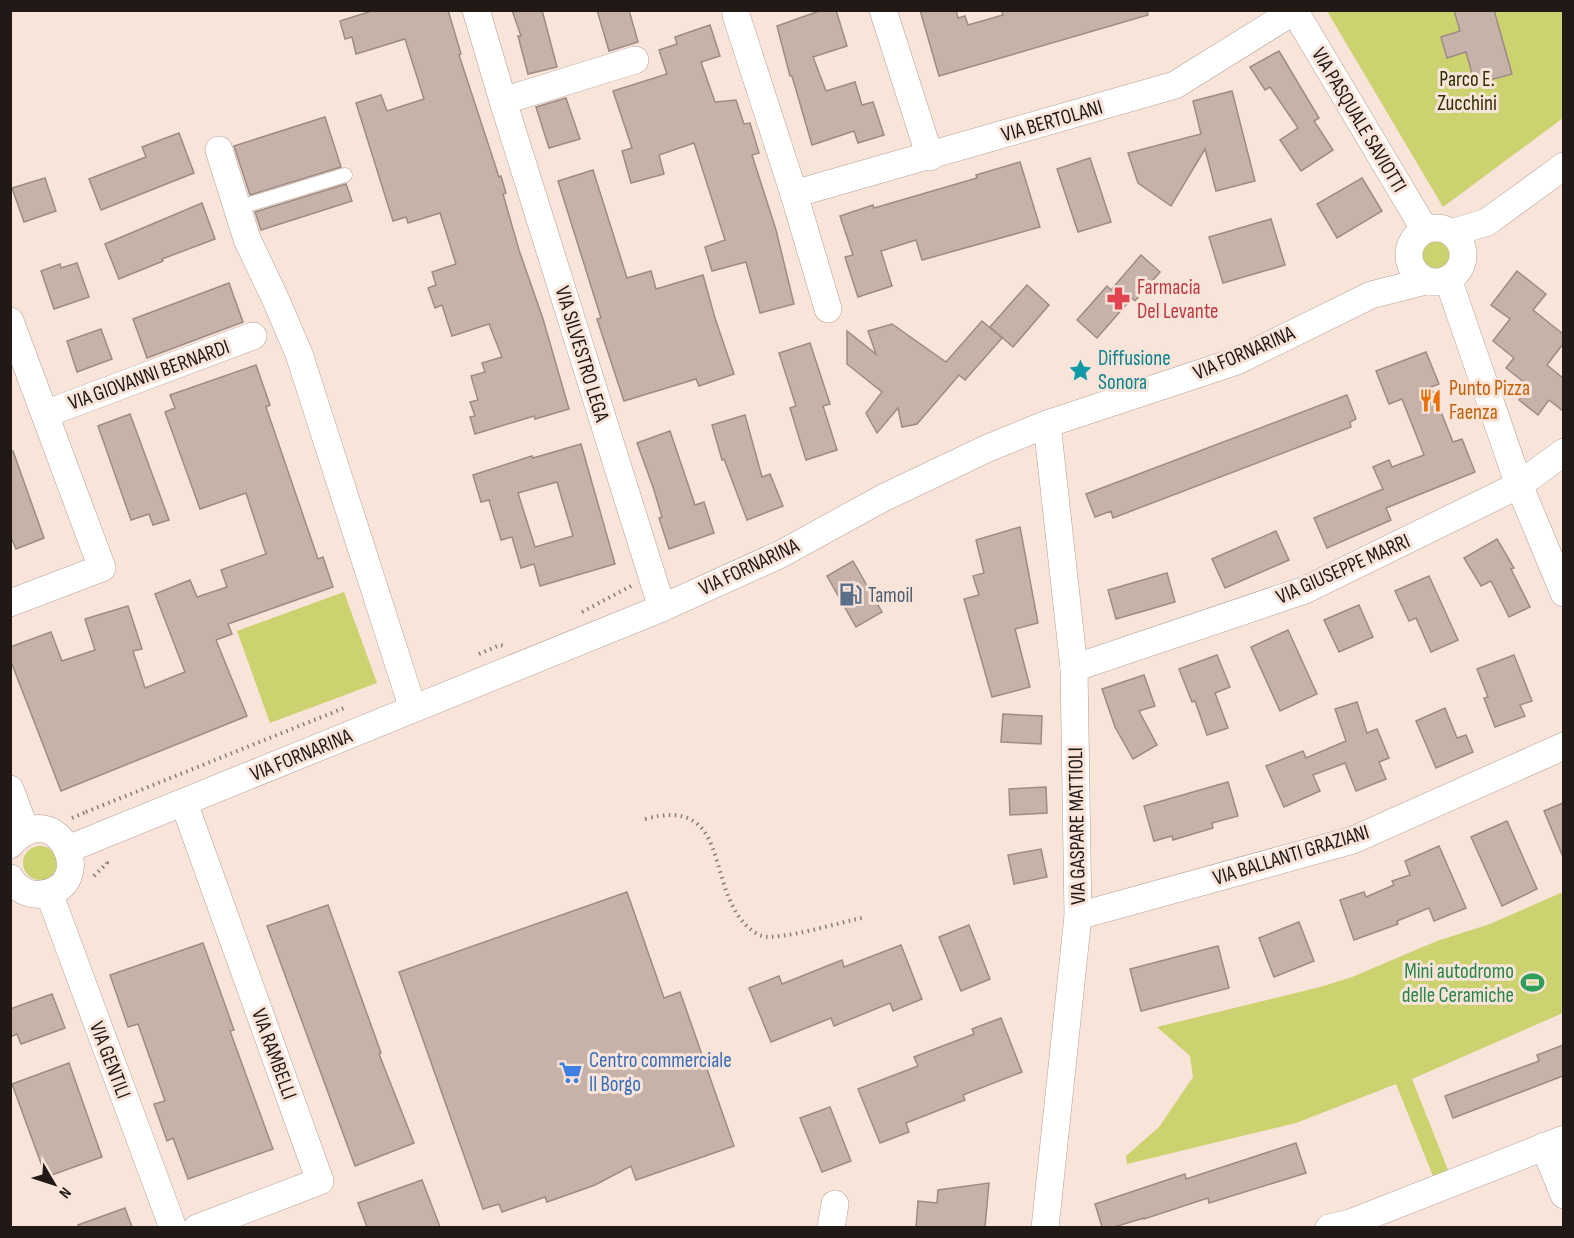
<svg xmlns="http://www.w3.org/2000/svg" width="1574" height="1238" font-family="'Sofia Sans Condensed',sans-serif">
	<rect width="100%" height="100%" fill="#f8e4d9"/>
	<!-- green -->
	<g fill="#cdd271">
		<path d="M 1327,11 L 1563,11 L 1563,118 L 1443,207 Z"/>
		<circle cx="1436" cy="256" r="17"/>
		<path d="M 344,592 L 377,683 L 270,723 L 237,631 Z"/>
		<circle cx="40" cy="863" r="17"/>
		<path d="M 1563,892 L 1563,1013 L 1412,1079 L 1448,1170 L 1433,1176 L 1396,1084 L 1296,1123 L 1127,1164 L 1126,1156 L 1159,1127 L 1193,1077 L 1190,1056 L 1157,1027 L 1320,987 L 1352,977 L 1437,941 L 1490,924 Z"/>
	</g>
	<!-- building -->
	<g fill="#c6b2a8" stroke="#9e8b82" stroke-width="1.5" fill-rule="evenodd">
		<path d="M 375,10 L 448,10 L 461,54 L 459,55 L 499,177 L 501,176 L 506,193 L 503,194 L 519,250 L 543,319 L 569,409 L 535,419 L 534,416 L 475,434 L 470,417 L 475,416 L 470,402 L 478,400 L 471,376 L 485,372 L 482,363 L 502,357 L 489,324 L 452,336 L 442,305 L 435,308 L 428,288 L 436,285 L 432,272 L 456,264 L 440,213 L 408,223 L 406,217 L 393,221 L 356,103 L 381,95 L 387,111 L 424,99 L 405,39 L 356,54 L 352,37 L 345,39 L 340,21 Z"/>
		<path d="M 512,10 L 542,10 L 557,67 L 528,74 L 518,36 L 521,36 Z"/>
		<path d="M 597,10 L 629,10 L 638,42 L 609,51 Z"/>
		<path d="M 822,10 L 836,10 L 847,46 L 813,57 L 826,91 L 855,82 L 862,105 L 873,102 L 884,135 L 858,143 L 854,131 L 812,145 L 792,76 L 790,76 L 777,26 Z"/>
		<path d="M 920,10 L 956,10 L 958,18 L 965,16 L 968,25 L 1003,15 L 1001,10 L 1147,10 L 1148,15 L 939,76 Z"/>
		<path d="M 1454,10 L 1494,10 L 1512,74 L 1475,84 L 1466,52 L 1447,58 L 1441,37 L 1460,31 Z"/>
		<path d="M 710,25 L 720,56 L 701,62 L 715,102 L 736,100 L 744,124 L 750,123 L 759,153 L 752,155 L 776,230 L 794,304 L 760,313 L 746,262 L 712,271 L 705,247 L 725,240 L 694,143 L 659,155 L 664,174 L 631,183 L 622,151 L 632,148 L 613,91 L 667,74 L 659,50 L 677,44 L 675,37 Z"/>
		<path d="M 1279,51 L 1319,118 L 1314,121 L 1333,150 L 1301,171 L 1280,140 L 1298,128 L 1270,87 L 1265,90 L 1250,67 Z"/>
		<path d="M 1232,91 L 1255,181 L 1216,191 L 1205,149 L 1171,206 L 1138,183 L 1128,153 L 1201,134 L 1193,101 Z"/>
		<path d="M 566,98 L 580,139 L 549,148 L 536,107 Z"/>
		<path d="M 325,117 L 341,167 L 250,195 L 234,146 Z"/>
		<path d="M 179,133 L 194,173 L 101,210 L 89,179 L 146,157 L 142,147 Z"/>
		<path d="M 1090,158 L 1111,222 L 1078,232 L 1057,169 Z"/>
		<path d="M 1020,162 L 1040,227 L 922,260 L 916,240 L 881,251 L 892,286 L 858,297 L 845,257 L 853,255 L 840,216 L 873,205 L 874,208 L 977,178 L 976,175 Z"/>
		<path d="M 593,170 L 627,278 L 651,271 L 656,289 L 703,275 L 715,318 L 734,374 L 699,386 L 696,379 L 624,401 L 597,319 L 601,318 L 558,181 Z"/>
		<path d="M 45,178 L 56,211 L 24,222 L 12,188 Z"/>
		<path d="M 1362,178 L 1382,211 L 1337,238 L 1317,204 Z"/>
		<path d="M 346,184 L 352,201 L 261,230 L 255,212 Z"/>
		<path d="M 202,203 L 215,239 L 162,259 L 163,261 L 119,279 L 105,244 Z"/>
		<path d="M 1271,219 L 1285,265 L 1223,283 L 1209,237 Z"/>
		<path d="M 1141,255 L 1160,272 L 1135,301 L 1132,298 L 1097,338 L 1077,320 L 1107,286 L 1111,290 Z"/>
		<path d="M 77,263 L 89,297 L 54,309 L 41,271 L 60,264 L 61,268 Z"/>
		<path d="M 1517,271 L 1546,294 L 1533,310 L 1563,334 L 1563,344 L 1547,365 L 1563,378 L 1563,411 L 1549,400 L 1538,415 L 1519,400 L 1530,387 L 1506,368 L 1514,358 L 1493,341 L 1510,319 L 1491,305 Z"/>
		<path d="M 229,283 L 243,322 L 147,358 L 133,319 Z"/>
		<path d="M 1027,285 L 1049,305 L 1013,347 L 990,327 Z"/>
		<path d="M 982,321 L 1002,338 L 965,380 L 959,375 L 917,424 L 902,427 L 898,408 L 877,433 L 866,413 L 882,392 L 847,364 L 847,331 L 876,354 L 868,331 L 892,324 L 946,362 Z"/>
		<path d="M 101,329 L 112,359 L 77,372 L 67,341 Z"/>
		<path d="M 810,343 L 830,404 L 823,406 L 837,450 L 806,460 L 790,408 L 796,406 L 779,353 Z"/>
		<path d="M 1426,352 L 1439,384 L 1431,387 L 1453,442 L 1462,439 L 1475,472 L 1386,508 L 1391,520 L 1327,548 L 1314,518 L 1383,489 L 1373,467 L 1389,460 L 1392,467 L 1424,455 L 1402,399 L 1389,404 L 1376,371 Z"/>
		<path d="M 256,365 L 270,405 L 266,407 L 318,559 L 323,557 L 333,587 L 228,624 L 232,634 L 216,640 L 247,716 L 61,791 L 10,659 L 10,647 L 51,632 L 62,661 L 95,650 L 85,619 L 128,606 L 142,649 L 133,651 L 145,688 L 185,672 L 155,594 L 190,580 L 197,597 L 227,587 L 221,570 L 266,554 L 246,493 L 200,509 L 165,412 L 175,408 L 170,395 Z"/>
		<path d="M 1347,395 L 1356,419 L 1350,422 L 1351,427 L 1113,518 L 1111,511 L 1095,517 L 1086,494 Z"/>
		<path d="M 130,414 L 169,520 L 153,525 L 149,514 L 131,520 L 98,426 Z"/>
		<path d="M 745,415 L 762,477 L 770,474 L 783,506 L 747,520 L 724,459 L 722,460 L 712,425 Z"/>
		<path d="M 670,431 L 695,505 L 704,502 L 714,533 L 669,549 L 659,518 L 662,517 L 653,487 L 637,443 Z"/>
		<path d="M 581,444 L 615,564 L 540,586 L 534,564 L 521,568 L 512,537 L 501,540 L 489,500 L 481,502 L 473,475 L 532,456 L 533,458 ZM 557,482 L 573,536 L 535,547 L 518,493 Z"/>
		<path d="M 10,451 L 13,451 L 44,538 L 16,549 L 10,535 Z"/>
		<path d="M 1020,527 L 1038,623 L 1015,629 L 1030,687 L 992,697 L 964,599 L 979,595 L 973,576 L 984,573 L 976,540 Z"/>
		<path d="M 1276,531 L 1289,560 L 1225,588 L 1212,559 Z"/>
		<path d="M 1497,539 L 1514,568 L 1511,569 L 1530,607 L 1509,617 L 1491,581 L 1481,586 L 1464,558 Z"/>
		<path d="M 853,561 L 882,612 L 856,627 L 827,576 Z"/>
		<path d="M 1167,573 L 1175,602 L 1116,619 L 1108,590 Z"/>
		<path d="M 1429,576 L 1458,640 L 1431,652 L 1416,618 L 1409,621 L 1395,591 Z"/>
		<path d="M 1359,605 L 1373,637 L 1339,652 L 1324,620 Z"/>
		<path d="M 1288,630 L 1317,694 L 1280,711 L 1251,647 Z"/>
		<path d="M 1217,655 L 1230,687 L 1215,693 L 1228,728 L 1207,735 L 1195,701 L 1192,702 L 1179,669 Z"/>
		<path d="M 1514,655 L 1532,701 L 1520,705 L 1525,716 L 1495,727 L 1484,698 L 1488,697 L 1477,669 Z"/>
		<path d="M 1144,675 L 1155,706 L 1139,711 L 1157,745 L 1133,759 L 1115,727 L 1102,689 Z"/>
		<path d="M 1357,702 L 1367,733 L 1377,729 L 1389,758 L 1379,762 L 1386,779 L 1356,791 L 1345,763 L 1313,775 L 1320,791 L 1284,807 L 1266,766 L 1303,751 L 1306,758 L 1346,741 L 1335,709 Z"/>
		<path d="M 1445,708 L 1457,738 L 1466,735 L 1473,752 L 1436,768 L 1416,721 Z"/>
		<path d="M 1003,714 L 1042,716 L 1041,744 L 1001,742 Z"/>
		<path d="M 1228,782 L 1238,816 L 1212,823 L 1213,828 L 1173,840 L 1172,836 L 1154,841 L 1144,806 Z"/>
		<path d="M 1046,787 L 1047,813 L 1010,815 L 1009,789 Z"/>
		<path d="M 1563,803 L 1563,857 L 1544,811 Z"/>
		<path d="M 1507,821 L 1537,889 L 1502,906 L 1471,837 Z"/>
		<path d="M 1439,846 L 1466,908 L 1434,921 L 1429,908 L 1397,921 L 1398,924 L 1354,940 L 1340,900 L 1364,892 L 1366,897 L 1394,885 L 1392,881 L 1410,875 L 1405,861 Z"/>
		<path d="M 1041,849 L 1047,877 L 1014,884 L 1008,855 Z"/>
		<path d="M 627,892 L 664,998 L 680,992 L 734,1146 L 636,1180 L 631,1166 L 595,1185 L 547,1202 L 545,1197 L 502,1212 L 499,1204 L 483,1209 L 399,972 Z"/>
		<path d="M 328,905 L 381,1053 L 379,1054 L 414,1143 L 355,1166 L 267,926 Z"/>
		<path d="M 1299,922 L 1314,961 L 1274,977 L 1259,938 Z"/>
		<path d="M 969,925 L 990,979 L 961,991 L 939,937 Z"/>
		<path d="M 203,943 L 234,1030 L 230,1031 L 273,1149 L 188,1179 L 173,1138 L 167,1141 L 154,1104 L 165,1101 L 138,1024 L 128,1027 L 110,975 Z"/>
		<path d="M 901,945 L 922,999 L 893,1011 L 890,1003 L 834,1026 L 831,1018 L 771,1042 L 749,988 L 779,976 L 782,984 L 842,960 L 844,967 Z"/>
		<path d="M 1218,946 L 1229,988 L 1141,1011 L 1130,969 Z"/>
		<path d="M 52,994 L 65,1028 L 21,1044 L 17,1034 L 10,1037 L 10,1009 Z"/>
		<path d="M 1001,1018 L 1022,1072 L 963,1095 L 965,1100 L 906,1123 L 909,1132 L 880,1143 L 858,1089 L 918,1066 L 914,1057 L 974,1034 L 972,1029 Z"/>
		<path d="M 1563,1045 L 1563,1076 L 1453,1118 L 1445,1096 L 1539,1061 L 1537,1055 Z"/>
		<path d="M 69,1063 L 102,1157 L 46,1177 L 12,1084 Z"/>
		<path d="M 830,1107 L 851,1161 L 822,1172 L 800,1118 Z"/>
		<path d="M 1296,1143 L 1306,1173 L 1209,1203 L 1208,1198 L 1144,1219 L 1144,1218 L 1114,1227 L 1102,1227 L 1095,1204 L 1185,1174 L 1186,1179 Z"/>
		<path d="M 422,1180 L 440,1227 L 367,1227 L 358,1203 Z"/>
		<path d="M 989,1183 L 985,1227 L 916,1227 L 918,1201 L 937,1203 L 938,1190 Z"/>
		<path d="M 125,1208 L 132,1227 L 79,1227 L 78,1225 Z"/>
	</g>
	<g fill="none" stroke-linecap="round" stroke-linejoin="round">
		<defs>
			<path id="lane" d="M 237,208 L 345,175"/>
			<g id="street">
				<path d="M 476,10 L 503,101 L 662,608"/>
				<path d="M 883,10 L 930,157"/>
				<path d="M 1294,10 L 1425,230"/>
				<path d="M 736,15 L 794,194 L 1175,85 L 1294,11"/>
				<path d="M 503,101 L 635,60"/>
				<path d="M 219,150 L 247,239 L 275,298 L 299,354 L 413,709"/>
				<path d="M 794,194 L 828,309"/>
				<circle cx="1436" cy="255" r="27"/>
				<path d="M 1452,233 L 1487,222 L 1564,166"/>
				<path d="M 1448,279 L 1519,485 L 1564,593"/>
				<path d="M 10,321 L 102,568 L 10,603"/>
				<path d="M 45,414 L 253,336"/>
				<path d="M 1074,668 L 1305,590 L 1519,485 L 1564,452"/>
				<path d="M 10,789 L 26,832"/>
				<path d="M 184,803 L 320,1181 L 197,1228"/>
				<path d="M 10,845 C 57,791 101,887 42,894 C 29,896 17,889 10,878"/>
				<path d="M 68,849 L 662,608 L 781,554 L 883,498 L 986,449 L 1047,424 L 1237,361 L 1371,295 L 1426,281"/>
				<path d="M 49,893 L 173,1228"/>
				<path d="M 1078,916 L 1353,840 L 1564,746"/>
				<path d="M 1544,1146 L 1564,1195"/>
				<path d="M 831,1228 L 835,1204"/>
				<path d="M 1045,1228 L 1078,916 L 1074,668 L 1047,424"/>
				<path d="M 1329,1228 L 1350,1223 L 1564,1139"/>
			</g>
		</defs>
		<!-- lane casing -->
		<use href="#lane" stroke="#b3a096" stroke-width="15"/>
		<!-- street casing -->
		<use href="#street" stroke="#b3a096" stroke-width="28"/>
		<!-- path -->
		<g stroke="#887b74" stroke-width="4" stroke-dasharray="1.5 4.5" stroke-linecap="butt">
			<path d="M 582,612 L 631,586"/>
			<path d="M 479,654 L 500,645 L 505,646"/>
			<path d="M 86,812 L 344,708"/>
			<path d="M 72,818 L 86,812 L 86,814"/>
			<path d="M 645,819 C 730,796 706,881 744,923 C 748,928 756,934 762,936 C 779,941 841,922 862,918"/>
			<path d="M 94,876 L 107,863 L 105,859"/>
		</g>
		<!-- lane -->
		<use href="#lane" stroke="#fff" stroke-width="14"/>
		<!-- street -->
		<use href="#street" stroke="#fff" stroke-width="27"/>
	</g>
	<!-- icons -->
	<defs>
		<symbol id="pharmacy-bare" viewBox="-9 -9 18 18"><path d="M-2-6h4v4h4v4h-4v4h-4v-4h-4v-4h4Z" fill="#e0444e" stroke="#f8e4d9" stroke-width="2.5" paint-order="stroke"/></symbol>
		<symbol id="sight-bare" viewBox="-9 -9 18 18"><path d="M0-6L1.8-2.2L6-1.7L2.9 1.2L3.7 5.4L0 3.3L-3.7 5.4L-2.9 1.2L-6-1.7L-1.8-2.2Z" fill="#0f9aa8" stroke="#f8e4d9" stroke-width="2.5" paint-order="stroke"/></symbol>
		<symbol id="restaurant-bare" viewBox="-9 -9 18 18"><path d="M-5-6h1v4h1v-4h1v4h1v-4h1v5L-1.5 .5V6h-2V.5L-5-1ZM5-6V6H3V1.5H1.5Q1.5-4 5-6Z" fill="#e8710a" stroke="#f8e4d9" stroke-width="2.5" paint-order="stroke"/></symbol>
		<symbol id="fuel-bare" viewBox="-9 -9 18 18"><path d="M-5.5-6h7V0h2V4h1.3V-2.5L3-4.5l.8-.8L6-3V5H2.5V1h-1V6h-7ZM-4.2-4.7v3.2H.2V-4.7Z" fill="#5c6f8a" stroke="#f8e4d9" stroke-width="2.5" paint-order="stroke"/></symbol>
		<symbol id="stadium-bare" viewBox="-9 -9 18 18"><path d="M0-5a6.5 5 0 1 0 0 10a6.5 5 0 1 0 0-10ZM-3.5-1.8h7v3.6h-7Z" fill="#2e9e5b" stroke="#f8e4d9" stroke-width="2.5" paint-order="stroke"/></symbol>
		<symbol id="supermarket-bare" viewBox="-9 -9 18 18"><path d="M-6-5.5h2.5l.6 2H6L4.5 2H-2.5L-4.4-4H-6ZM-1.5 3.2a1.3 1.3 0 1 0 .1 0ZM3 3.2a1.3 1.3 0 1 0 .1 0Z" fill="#3f7fe0" stroke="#f8e4d9" stroke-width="2.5" paint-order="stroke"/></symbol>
	</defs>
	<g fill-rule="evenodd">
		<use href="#pharmacy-bare" x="1102" y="282" width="33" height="33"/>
		<use href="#sight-bare" x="1064" y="354" width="33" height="33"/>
		<use href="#restaurant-bare" x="1414" y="384" width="33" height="33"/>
		<use href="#fuel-bare" x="834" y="578" width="33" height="33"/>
		<use href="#stadium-bare" x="1516" y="966" width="33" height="33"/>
		<use href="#supermarket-bare" x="554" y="1056" width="33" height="33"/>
	</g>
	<g text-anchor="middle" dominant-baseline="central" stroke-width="6" stroke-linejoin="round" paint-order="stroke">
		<!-- park labels -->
		<g font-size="21" fill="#2e2f02" stroke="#f8e4d9">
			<text x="1467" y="79">Parco E.<tspan x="1467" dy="24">Zucchini</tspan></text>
		</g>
		<!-- street labels -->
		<g font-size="21" fill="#201916" stroke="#f8e4d9">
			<text transform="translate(1359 120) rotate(59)">VIA PASQUALE SAVIOTTI</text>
			<text transform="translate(1052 121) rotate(-16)">VIA BERTOLANI</text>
			<text transform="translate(1244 353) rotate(-23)">VIA FORNARINA</text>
			<text transform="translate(582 354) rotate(73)">VIA SILVESTRO LEGA</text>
			<text transform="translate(149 375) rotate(-20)">VIA GIOVANNI BERNARDI</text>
			<text transform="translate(749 567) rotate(-25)">VIA FORNARINA</text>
			<text transform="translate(1343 569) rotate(-24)">VIA GIUSEPPE MARRI</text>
			<text transform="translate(301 755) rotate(-22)">VIA FORNARINA</text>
			<text transform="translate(1077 826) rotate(-91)">VIA GASPARE MATTIOLI</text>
			<text transform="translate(1291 855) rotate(-17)">VIA BALLANTI GRAZIANI</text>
			<text transform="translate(274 1054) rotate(70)">VIA RAMBELLI</text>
			<text transform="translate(110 1060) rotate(69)">VIA GENTILI</text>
		</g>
		<!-- health labels -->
		<g font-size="21" fill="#be3a42" stroke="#f8e4d9" text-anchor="start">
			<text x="1137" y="287">Farmacia<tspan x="1137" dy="24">Del Levante</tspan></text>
		</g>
		<!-- culture labels -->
		<g font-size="21" fill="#0d838f" stroke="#f8e4d9" text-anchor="start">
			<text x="1098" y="358">Diffusione<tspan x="1098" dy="24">Sonora</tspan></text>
		</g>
		<!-- food labels -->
		<g font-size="21" fill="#c56008" stroke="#f8e4d9" text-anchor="start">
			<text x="1449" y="388">Punto Pizza<tspan x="1449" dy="24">Faenza</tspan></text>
		</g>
		<!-- service labels -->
		<g font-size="21" fill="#4e5e75" stroke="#f8e4d9" text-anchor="start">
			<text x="868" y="595">Tamoil</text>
		</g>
		<!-- leisure labels -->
		<g font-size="21" fill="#27864d" stroke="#f8e4d9" text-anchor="end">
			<text x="1514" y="971">Mini autodromo<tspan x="1514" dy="24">delle Ceramiche</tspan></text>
		</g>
		<!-- shop labels -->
		<g font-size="21" fill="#366cbe" stroke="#f8e4d9" text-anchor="start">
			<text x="589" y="1060">Centro commerciale<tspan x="589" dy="24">Il Borgo</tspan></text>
		</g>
	</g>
	<!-- border -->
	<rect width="1574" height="1238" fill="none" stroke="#201916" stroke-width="24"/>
	<!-- north arrow -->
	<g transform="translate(54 1184) rotate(129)" stroke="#f8e4d9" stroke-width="4.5" paint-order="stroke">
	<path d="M0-4.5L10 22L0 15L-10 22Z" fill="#201916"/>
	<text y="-9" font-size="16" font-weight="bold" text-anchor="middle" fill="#201916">N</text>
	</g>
</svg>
